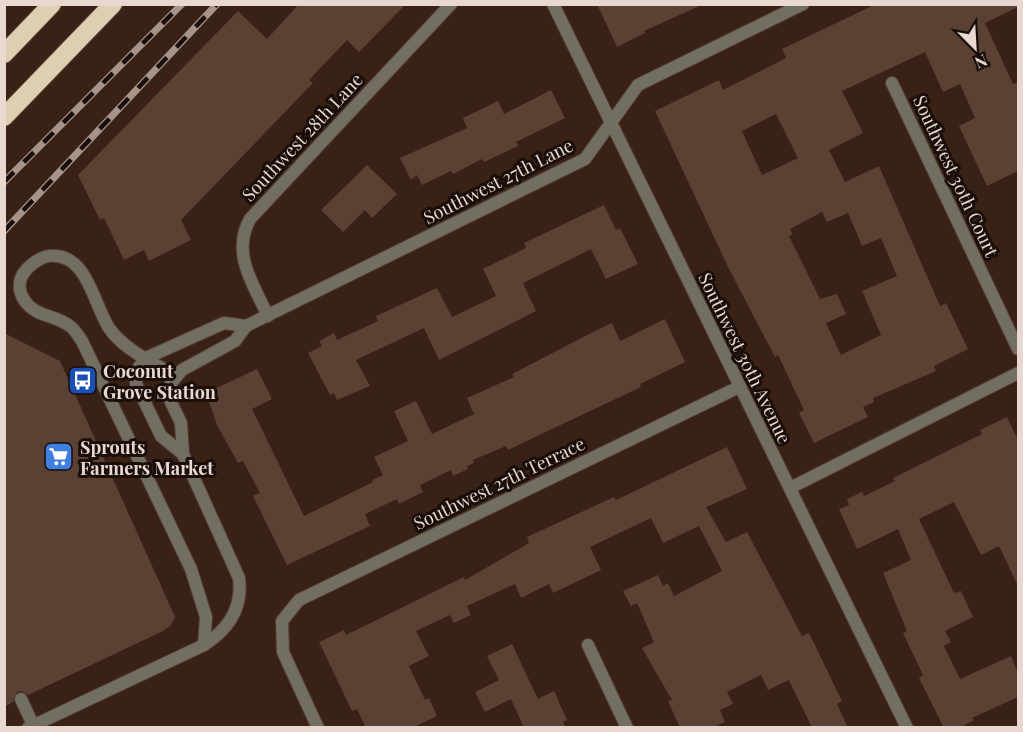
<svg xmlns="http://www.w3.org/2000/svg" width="1023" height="732" font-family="'Playfair Display',serif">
	<rect width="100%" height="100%" fill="#392116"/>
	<!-- building -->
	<g fill="#5b4034" fill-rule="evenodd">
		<path d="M 299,4 L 406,4 L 359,52 L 347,40 L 309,80 L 313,83 L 181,220 L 191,240 L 149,261 L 144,250 L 124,260 L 104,218 L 100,220 L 78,175 L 238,11 L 267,39 Z"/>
		<path d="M 597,4 L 704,4 L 644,31 L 645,33 L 617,47 Z"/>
		<path d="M 876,4 L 1018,4 L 1018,7 L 985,23 L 1013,84 L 1018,82 L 1018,171 L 987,186 L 959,126 L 975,118 L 960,84 L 943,92 L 925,52 L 842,91 L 863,133 L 829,150 L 845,182 L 879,166 L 940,306 L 946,303 L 968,349 L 934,366 L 936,371 L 873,398 L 874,402 L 863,407 L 868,417 L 814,443 L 799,413 L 804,410 L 778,355 L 775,357 L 728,267 L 655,111 L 719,80 L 723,90 L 786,58 L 782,49 ZM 776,114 L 798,158 L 762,175 L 742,131 ZM 822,212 L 827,222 L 848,213 L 862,246 L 881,238 L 897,276 L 862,291 L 881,335 L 841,355 L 826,323 L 846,314 L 837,294 L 820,299 L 789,236 L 793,234 L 790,229 Z"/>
		<path d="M 551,90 L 565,118 L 516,142 L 518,146 L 484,162 L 482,159 L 453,174 L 451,171 L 422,185 L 417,175 L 411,180 L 400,158 L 467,128 L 463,118 L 498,101 L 504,114 Z"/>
		<path d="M 367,165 L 397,194 L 372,218 L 365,210 L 343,232 L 321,210 Z"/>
		<path d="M 604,205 L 616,230 L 620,228 L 638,264 L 606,279 L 591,249 L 523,283 L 536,311 L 439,360 L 424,328 L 356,360 L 370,386 L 337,400 L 334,393 L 330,395 L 308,353 L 322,346 L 319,341 L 334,333 L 337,340 L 378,321 L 376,316 L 437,288 L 452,317 L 496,296 L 483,269 L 526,248 L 524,243 Z"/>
		<path d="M 665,319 L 685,362 L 640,384 L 641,387 L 533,438 L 508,450 L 506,446 L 473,460 L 474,463 L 467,466 L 468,469 L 453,476 L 451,470 L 420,485 L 423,492 L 399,504 L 397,499 L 365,514 L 370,526 L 287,565 L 253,496 L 260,493 L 243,461 L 238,463 L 217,425 L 206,393 L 257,369 L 272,399 L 252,409 L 304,516 L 373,482 L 372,480 L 383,475 L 374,457 L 408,441 L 394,411 L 416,401 L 432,434 L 474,414 L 467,398 L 514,377 L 512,374 L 593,332 L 612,323 L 620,341 Z"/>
		<path d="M 4,333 L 60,361 L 175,617 L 171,625 L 163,631 L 28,695 L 22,691 L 17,692 L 13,702 L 4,707 Z"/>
		<path d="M 1007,417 L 1018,440 L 1018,586 L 999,546 L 981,555 L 954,502 L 919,519 L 954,593 L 961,591 L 973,617 L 945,631 L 951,642 L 944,646 L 960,679 L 1011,656 L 1018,673 L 1018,697 L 972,718 L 974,720 L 959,728 L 944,728 L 919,678 L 923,675 L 903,633 L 907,631 L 883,573 L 911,560 L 898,529 L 857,549 L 839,509 L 849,505 L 847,499 L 862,492 L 864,496 L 895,481 L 893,478 L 982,434 L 980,430 Z"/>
		<path d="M 727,447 L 747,489 L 706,507 L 726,542 L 747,532 L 802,636 L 809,633 L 842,701 L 837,704 L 848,728 L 812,728 L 789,680 L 768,690 L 761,675 L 727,692 L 733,704 L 720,710 L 725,722 L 712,728 L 680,728 L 668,701 L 672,700 L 642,648 L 654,642 L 637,603 L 631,606 L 623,591 L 658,575 L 663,586 L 668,583 L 674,596 L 722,571 L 699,526 L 663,543 L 651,518 L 590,547 L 601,570 L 574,583 L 553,593 L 549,584 L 521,598 L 515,584 L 467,606 L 471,615 L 454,623 L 450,615 L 416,631 L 429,656 L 409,666 L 425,700 L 429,698 L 437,716 L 412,728 L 366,728 L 357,709 L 352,711 L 319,642 L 344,630 L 346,635 L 464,577 L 465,580 L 529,543 L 527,537 L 614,497 L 616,500 Z"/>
		<path d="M 512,644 L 538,699 L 554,691 L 567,720 L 563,722 L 566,728 L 524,728 L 511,699 L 485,712 L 475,692 L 499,680 L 487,656 Z"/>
	</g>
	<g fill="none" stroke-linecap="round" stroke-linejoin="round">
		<defs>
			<path id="lane" d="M 21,699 L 33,725"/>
			<g id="street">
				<path d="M 553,4 L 907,728"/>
				<path d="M 892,83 L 1018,349"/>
				<path d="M 268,316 C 253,284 231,253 250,219 L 451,4"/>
				<path d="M 246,326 L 585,159 L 638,85 L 803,4"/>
				<path d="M 176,376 C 154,363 124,350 109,328 C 93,303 87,252 49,256 C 40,257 28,266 23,274 C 18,282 19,292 24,300 C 36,318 56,314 71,327 C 75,330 79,337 82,341 L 191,569 L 206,617 L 204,645"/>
				<path d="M 790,488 L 1018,373"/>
				<path d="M 588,645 L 627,728"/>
				<path d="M 28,728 L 204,645 C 229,629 243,608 239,578 L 183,454 L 181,423 L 170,400 L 170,391 L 171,383 L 182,370 L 235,341 L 246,326 L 224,323 L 146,358 L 136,371 L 136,384 L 161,436 L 183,454"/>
				<path d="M 318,728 L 283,652 L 282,621 L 299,600 L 739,387"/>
			</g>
			<g id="highway">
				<path d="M 4,54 L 52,4"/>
				<path d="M 4,117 L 113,4"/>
			</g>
		</defs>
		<!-- lane casing -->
		<use href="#lane" stroke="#553e34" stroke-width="14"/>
		<!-- street casing -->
		<use href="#street" stroke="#553e34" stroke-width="14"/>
		<!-- highway casing -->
		<use href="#highway" stroke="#553e34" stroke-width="20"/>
		<!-- lane -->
		<use href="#lane" stroke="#736e62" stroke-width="12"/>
		<!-- street -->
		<use href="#street" stroke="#736e62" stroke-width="12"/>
		<!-- highway -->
		<use href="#highway" stroke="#ddd0b2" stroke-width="18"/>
		<defs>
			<g id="rail">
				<path d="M 4,182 L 182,4"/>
				<path d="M 4,231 L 217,4"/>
			</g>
		</defs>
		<!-- rail casing -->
		<use href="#rail" stroke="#a6938a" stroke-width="7"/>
		<!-- rail -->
		<use href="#rail" stroke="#190e09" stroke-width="4.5" stroke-dasharray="14" stroke-linecap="butt"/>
	</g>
	<!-- icons -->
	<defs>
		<symbol id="bus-square" viewBox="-11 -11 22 22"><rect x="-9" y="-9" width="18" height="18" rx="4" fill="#1a4fb4" stroke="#190e09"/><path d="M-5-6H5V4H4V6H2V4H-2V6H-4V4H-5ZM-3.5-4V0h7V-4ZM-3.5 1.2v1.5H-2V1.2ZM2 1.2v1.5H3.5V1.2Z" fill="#fff"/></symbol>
		<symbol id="supermarket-square" viewBox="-11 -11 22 22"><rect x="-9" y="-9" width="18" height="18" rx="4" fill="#3f7fe0" stroke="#190e09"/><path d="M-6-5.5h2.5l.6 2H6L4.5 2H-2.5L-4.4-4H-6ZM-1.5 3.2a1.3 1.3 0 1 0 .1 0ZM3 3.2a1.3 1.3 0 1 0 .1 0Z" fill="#fff"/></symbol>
	</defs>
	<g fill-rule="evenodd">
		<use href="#bus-square" x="66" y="364" width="33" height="33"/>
		<use href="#supermarket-square" x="42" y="440" width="33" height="33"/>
	</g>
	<g text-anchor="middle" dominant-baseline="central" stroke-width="6" stroke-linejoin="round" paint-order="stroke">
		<!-- street labels -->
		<g font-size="18" fill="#e8d8d0" stroke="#190e09">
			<text transform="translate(302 137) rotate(-47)">Southwest 28th Lane</text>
			<text transform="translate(956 176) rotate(65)">Southwest 30th Court</text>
			<text transform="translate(498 181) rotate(-27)">Southwest 27th Lane</text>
			<text transform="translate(745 358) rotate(64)">Southwest 30th Avenue</text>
			<text transform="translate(499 483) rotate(-26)">Southwest 27th Terrace</text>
		</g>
		<!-- poi labels -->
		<g font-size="18" font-weight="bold" fill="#e8d8d0" stroke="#190e09" text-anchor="start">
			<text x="103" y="371">Coconut<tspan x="103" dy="21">Grove Station</tspan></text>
			<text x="80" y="447">Sprouts<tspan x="80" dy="21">Farmers Market</tspan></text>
		</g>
	</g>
	<!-- border -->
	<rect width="1023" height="732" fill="none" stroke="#e8d8d0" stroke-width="12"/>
	<!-- north arrow -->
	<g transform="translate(975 48) rotate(156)" stroke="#190e09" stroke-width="4.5" paint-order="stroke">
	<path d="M0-4.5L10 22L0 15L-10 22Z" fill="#e8d8d0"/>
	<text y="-9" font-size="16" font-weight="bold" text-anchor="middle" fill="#e8d8d0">N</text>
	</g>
</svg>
